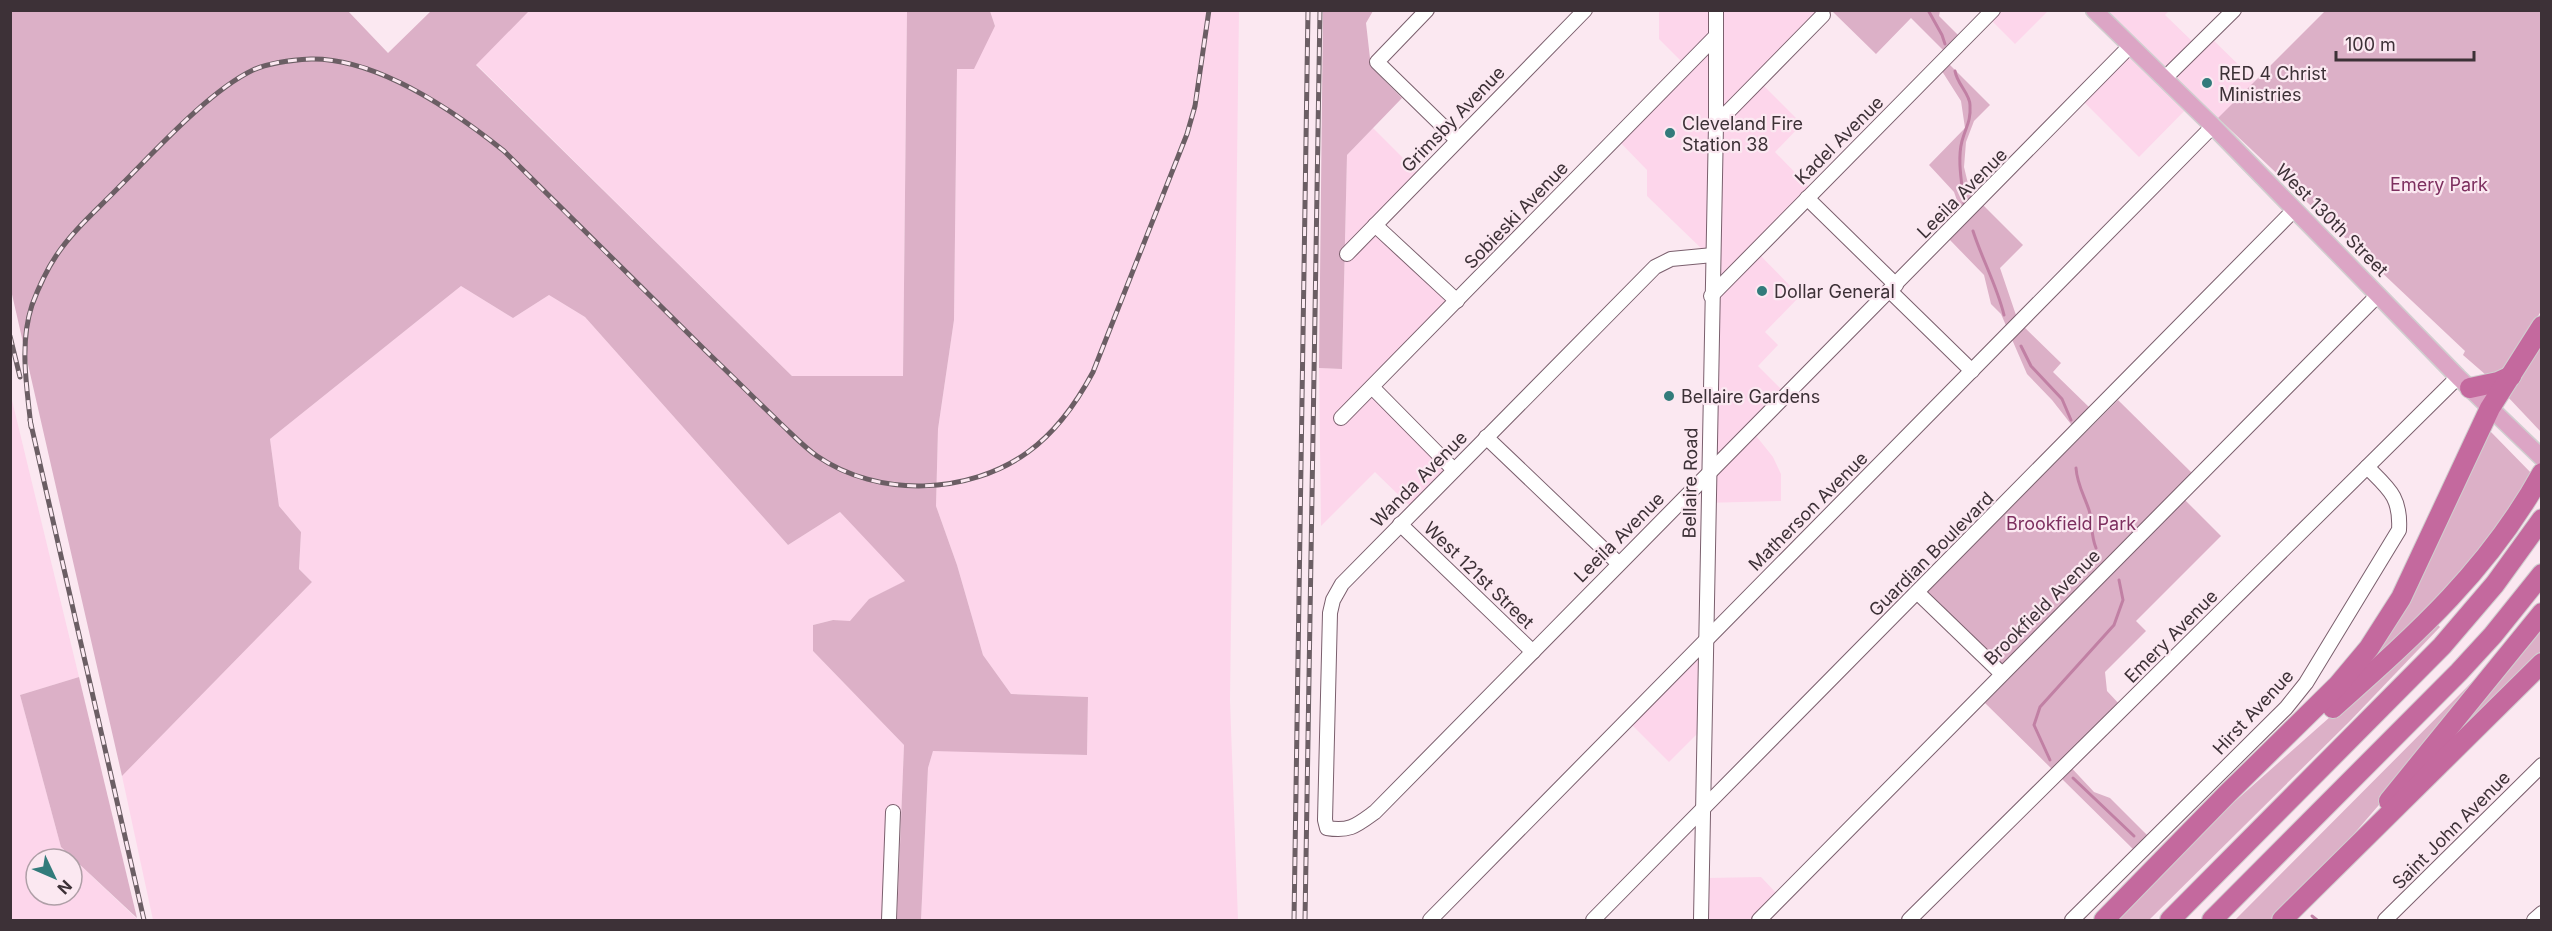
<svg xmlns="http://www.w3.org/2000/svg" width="2552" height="931" font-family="Inter,sans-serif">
	<rect width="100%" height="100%" fill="#fbe8f1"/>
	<!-- built -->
	<g fill="#fdd6eb" fill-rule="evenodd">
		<path d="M 529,11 L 907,11 L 903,376 L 792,376 L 476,64 Z"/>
		<path d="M 990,11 L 1239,11 L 1230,700 L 1238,920 L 921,920 L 928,768 L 933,750 L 1087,755 L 1088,697 L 1011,694 L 983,655 L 957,565 L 936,506 L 938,429 L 954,320 L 957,68 L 995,26 Z"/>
		<path d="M 1659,11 L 1832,11 L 1761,83 L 1802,124 L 1775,152 L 1815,193 L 1757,252 L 1800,296 L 1765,332 L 1778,345 L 1758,366 L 1788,396 L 1753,432 L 1773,457 L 1781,474 L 1781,501 L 1703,503 L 1709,251 L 1704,251 L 1647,196 L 1647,170 L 1615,137 L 1685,65 L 1659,39 Z"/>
		<path d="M 1998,11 L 2048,11 L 2015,44 L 1990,19 Z"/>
		<path d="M 2088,11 L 2169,11 L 2165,15 L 2195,44 L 2206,33 L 2255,81 L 2214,123 L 2192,103 L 2139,157 L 2078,96 L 2124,47 Z"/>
		<path d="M 1373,128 L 1424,179 L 1375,229 L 1456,305 L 1376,387 L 1453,462 L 1410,506 L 1375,472 L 1321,526 L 1319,368 L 1342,369 L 1347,155 Z"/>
		<path d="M 461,286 L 513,318 L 549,295 L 585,317 L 788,545 L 840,512 L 906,581 L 869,599 L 850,622 L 833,620 L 813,625 L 813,651 L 904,745 L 897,920 L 153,920 L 122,776 L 312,582 L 299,569 L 301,532 L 279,506 L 270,439 Z"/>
		<path d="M 10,392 L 79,677 L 20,695 L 61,847 L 138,920 L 11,920 ZM 36,859 L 72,859 L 72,895 L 36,895 Z"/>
		<path d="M 1698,659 L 1697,734 L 1669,762 L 1632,725 Z"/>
		<path d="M 1761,877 L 1778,895 L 1753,920 L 1706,920 L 1707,878 Z"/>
	</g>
	<!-- green -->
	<g fill="#dcb0c7">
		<path d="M 10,11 L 348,11 L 388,53 L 431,11 L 529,11 L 476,65 L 792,376 L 903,376 L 907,11 L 990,11 L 995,26 L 974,69 L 957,69 L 954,320 L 938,429 L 936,506 L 957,565 L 983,655 L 1011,694 L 1088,697 L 1087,755 L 933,751 L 928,768 L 921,920 L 897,920 L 904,745 L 813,651 L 813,625 L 833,620 L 850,621 L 869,599 L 905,581 L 840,512 L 788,545 L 585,317 L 549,295 L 513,318 L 461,286 L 270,439 L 279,506 L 301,532 L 299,569 L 312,582 L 122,776 L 11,290 Z"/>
		<path d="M 1323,11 L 1373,11 L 1366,23 L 1371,67 L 1402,98 L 1347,155 L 1342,369 L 1319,368 Z"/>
		<path d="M 1832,11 L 1940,11 L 1939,16 L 1962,39 L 1947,54 L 1911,18 L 1876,54 Z"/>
		<path d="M 2325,11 L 2541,11 L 2541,311 L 2508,367 L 2497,375 L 2486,375 L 2463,355 L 2465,351 L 2218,118 Z"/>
		<path d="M 1946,61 L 1990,105 L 1974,121 L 1966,142 L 1964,167 L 1970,192 L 2023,245 L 2000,268 L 2018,321 L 2061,363 L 2053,372 L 2092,410 L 2074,428 L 2052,400 L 2027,374 L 2001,314 L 1991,304 L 1984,275 L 1949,239 L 1965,223 L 1954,192 L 1929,165 L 1965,128 L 1961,101 L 1940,68 Z"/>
		<path d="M 2541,340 L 2541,432 L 2507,396 Z"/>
		<path d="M 2118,400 L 2193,474 L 2002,669 L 1925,594 Z"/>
		<path d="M 2490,431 L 2534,476 L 2480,557 L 2318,715 L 2361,668 Z"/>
		<path d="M 2185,500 L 2221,536 L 2136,621 L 2146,631 L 2105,672 L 2107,691 L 2121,706 L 2065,761 L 2094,792 L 2110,798 L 2150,838 L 2135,851 L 1985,703 Z"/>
		<path d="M 2436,623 L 2440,627 L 2350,721 L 2149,920 L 2114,920 L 2224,811 Z"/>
		<path d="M 2541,626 L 2541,651 L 2422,771 Z"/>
		<path d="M 79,677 L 137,918 L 61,847 L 20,695 Z"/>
		<path d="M 2475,679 L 2479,683 C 2413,765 2348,846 2273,920 L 2235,920 Z"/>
	</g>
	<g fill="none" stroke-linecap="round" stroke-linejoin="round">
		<!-- stream -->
		<g stroke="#c180a4" stroke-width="3">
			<path d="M 1928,10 L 1942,35 L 1945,44"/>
			<path d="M 1955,71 C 1957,84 1970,94 1970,105 C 1971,122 1966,126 1962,141 C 1957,160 1962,183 1964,203"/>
			<path d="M 1973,231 C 1982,259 1997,286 2004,315"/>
			<path d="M 2021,346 L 2031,366 L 2062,399 L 2071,420"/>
			<path d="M 2076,468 C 2077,484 2084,495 2089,510 C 2093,522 2090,533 2096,548"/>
			<path d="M 2050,760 L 2034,725 L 2040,707 L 2114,625 L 2123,600 L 2119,580"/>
			<path d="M 2073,778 L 2134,836"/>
			<path d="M 2312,916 L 2317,920"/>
		</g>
		<defs>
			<g id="minor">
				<path d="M 1427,10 L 1377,62 L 1457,140"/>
				<path d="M 2164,79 L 2234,10"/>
				<path d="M 1716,124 L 1823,15"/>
				<path d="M 1807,198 L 1896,285"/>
				<path d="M 1375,225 L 1457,301"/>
				<path d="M 1347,254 L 1585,10"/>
				<path d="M 1713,255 L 1671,259 L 1655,267 L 1342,584 L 1333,600 L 1330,613 L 1325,820 L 1327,828 C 1350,832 1357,825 1375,812 L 2130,46"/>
				<path d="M 1890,291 L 1972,371"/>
				<path d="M 1711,296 L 1993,10"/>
				<path d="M 1372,387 L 1454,470"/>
				<path d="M 1341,418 L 1715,37"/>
				<path d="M 1486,437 L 1618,563"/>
				<path d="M 1400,524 L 1533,652"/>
				<path d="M 1918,593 L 2002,674"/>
				<path d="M 889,920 L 893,812"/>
				<path d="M 1430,920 L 2213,126"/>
				<path d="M 1593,920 L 2294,210"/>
				<path d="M 1701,920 L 1716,124 L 1716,10"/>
				<path d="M 1759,920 L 2378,295"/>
				<path d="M 1909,920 L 2458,377"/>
				<path d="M 2072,920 L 2286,708 L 2306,683 L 2399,530 C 2401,497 2389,489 2367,467"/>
				<path d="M 2385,920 L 2542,765"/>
				<path d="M 2534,920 L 2542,913"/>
			</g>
			<path id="major" d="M 2094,10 L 2213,126 L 2458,377 L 2542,458"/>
			<g id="highway">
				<path d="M 2470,388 L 2498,382 L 2511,376"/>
				<path d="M 2333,708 C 2415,635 2488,571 2542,473"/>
				<path d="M 2389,801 L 2542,613"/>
				<path d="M 2104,920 L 2228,793 L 2338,685 L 2369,648 L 2401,598 L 2490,408 L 2542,326"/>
				<path d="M 2170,920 L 2442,646 L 2495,584 L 2542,519"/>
				<path d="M 2212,920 L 2459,672 L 2493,635 L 2542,574"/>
				<path d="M 2282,920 L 2542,663"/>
			</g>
		</defs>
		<!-- minor casing -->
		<use href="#minor" stroke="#7a5f6d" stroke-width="16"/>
		<!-- major casing -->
		<use href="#major" stroke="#d0cecf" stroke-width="19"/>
		<!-- highway casing -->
		<use href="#highway" stroke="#d0cecf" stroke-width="22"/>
		<!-- minor -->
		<use href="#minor" stroke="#fff" stroke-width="14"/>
		<!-- major -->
		<use href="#major" stroke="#dca5c5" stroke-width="16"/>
		<!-- highway -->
		<use href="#highway" stroke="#c4699e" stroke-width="20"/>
		<defs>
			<g id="rail">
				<path d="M 10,336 L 20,377"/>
				<path d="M 30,420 L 144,920"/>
				<path d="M 31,427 C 27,387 19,345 32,305 C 38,289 46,271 56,256 C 73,230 98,209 120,186 C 155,151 209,91 253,70 C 271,62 292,60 311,59 C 378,58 454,111 504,151 C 572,219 640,286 708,353 C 732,376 756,400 780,423 C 792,434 804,447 817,456 C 878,498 969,495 1028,452 C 1057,431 1077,402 1093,372 L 1187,134 L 1195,106 L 1209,10"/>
				<path d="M 1294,920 L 1308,10"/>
				<path d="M 1305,920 L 1320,10"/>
			</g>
		</defs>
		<!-- rail casing -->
		<use href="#rail" stroke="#6b5e64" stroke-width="5"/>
		<!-- rail -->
		<use href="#rail" stroke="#fbe8f1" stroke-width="3" stroke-dasharray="9" stroke-linecap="butt"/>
	</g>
	<!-- markers -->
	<g fill="#327b7b" stroke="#fbe8f1" stroke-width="2">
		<circle cx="2207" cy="83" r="6"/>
		<circle cx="1670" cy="133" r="6"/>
		<circle cx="1762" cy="291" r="6"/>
		<circle cx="1669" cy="396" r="6"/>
	</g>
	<g text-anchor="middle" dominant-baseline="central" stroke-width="4.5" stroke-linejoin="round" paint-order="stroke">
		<!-- poi labels -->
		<g font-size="18" fill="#3d3137" stroke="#fbe8f1" text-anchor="start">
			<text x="2219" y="73">RED 4 Christ<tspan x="2219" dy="21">Ministries</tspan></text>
			<text x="1682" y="123">Cleveland Fire<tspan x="1682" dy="21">Station 38</tspan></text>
			<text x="1774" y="291">Dollar General</text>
			<text x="1681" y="396">Bellaire Gardens</text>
		</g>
		<!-- street labels -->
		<g font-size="18" fill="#3d3137" stroke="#fbe8f1">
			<text transform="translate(1453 119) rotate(-46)">Grimsby Avenue</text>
			<text transform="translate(1839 140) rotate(-45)">Kadel Avenue</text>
			<text transform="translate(1962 193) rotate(-45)">Leeila Avenue</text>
			<text transform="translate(1516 215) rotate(-46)">Sobieski Avenue</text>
			<text transform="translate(2332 220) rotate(45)">West 130th Street</text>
			<text transform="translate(1419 479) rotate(-45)">Wanda Avenue</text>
			<text transform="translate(1690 483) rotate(-89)">Bellaire Road</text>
			<text transform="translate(1808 511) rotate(-45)">Matherson Avenue</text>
			<text transform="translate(1619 537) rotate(-45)">Leeila Avenue</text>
			<text transform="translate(1931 554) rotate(-45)">Guardian Boulevard</text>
			<text transform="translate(1479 575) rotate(44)">West 121st Street</text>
			<text transform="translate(2042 607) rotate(-45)">Brookfield Avenue</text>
			<text transform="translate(2171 636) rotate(-45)">Emery Avenue</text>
			<text transform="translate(2253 712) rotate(-47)">Hirst Avenue</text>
			<text transform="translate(2451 830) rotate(-45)">Saint John Avenue</text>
		</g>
		<!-- park labels -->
		<g font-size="18" fill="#7d2f5f" stroke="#fbe8f1">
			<text x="2439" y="184">Emery Park</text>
			<text x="2071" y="523">Brookfield Park</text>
		</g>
	</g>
	<!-- border -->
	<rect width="2552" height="931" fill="none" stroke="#3d3137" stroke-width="24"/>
	<!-- north arrow -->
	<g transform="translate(54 877) rotate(134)"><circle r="28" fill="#fbe8f1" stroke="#af9fa7" stroke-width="1.5"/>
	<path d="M0-4.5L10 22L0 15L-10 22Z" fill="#327b7b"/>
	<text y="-9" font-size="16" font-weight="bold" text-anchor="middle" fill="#3d3137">N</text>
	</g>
	<!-- scale -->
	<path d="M2336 51v9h138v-9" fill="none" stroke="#3d3137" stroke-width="3"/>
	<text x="2345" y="51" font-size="18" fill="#3d3137" stroke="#fbe8f1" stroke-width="4.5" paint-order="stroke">100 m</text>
</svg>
